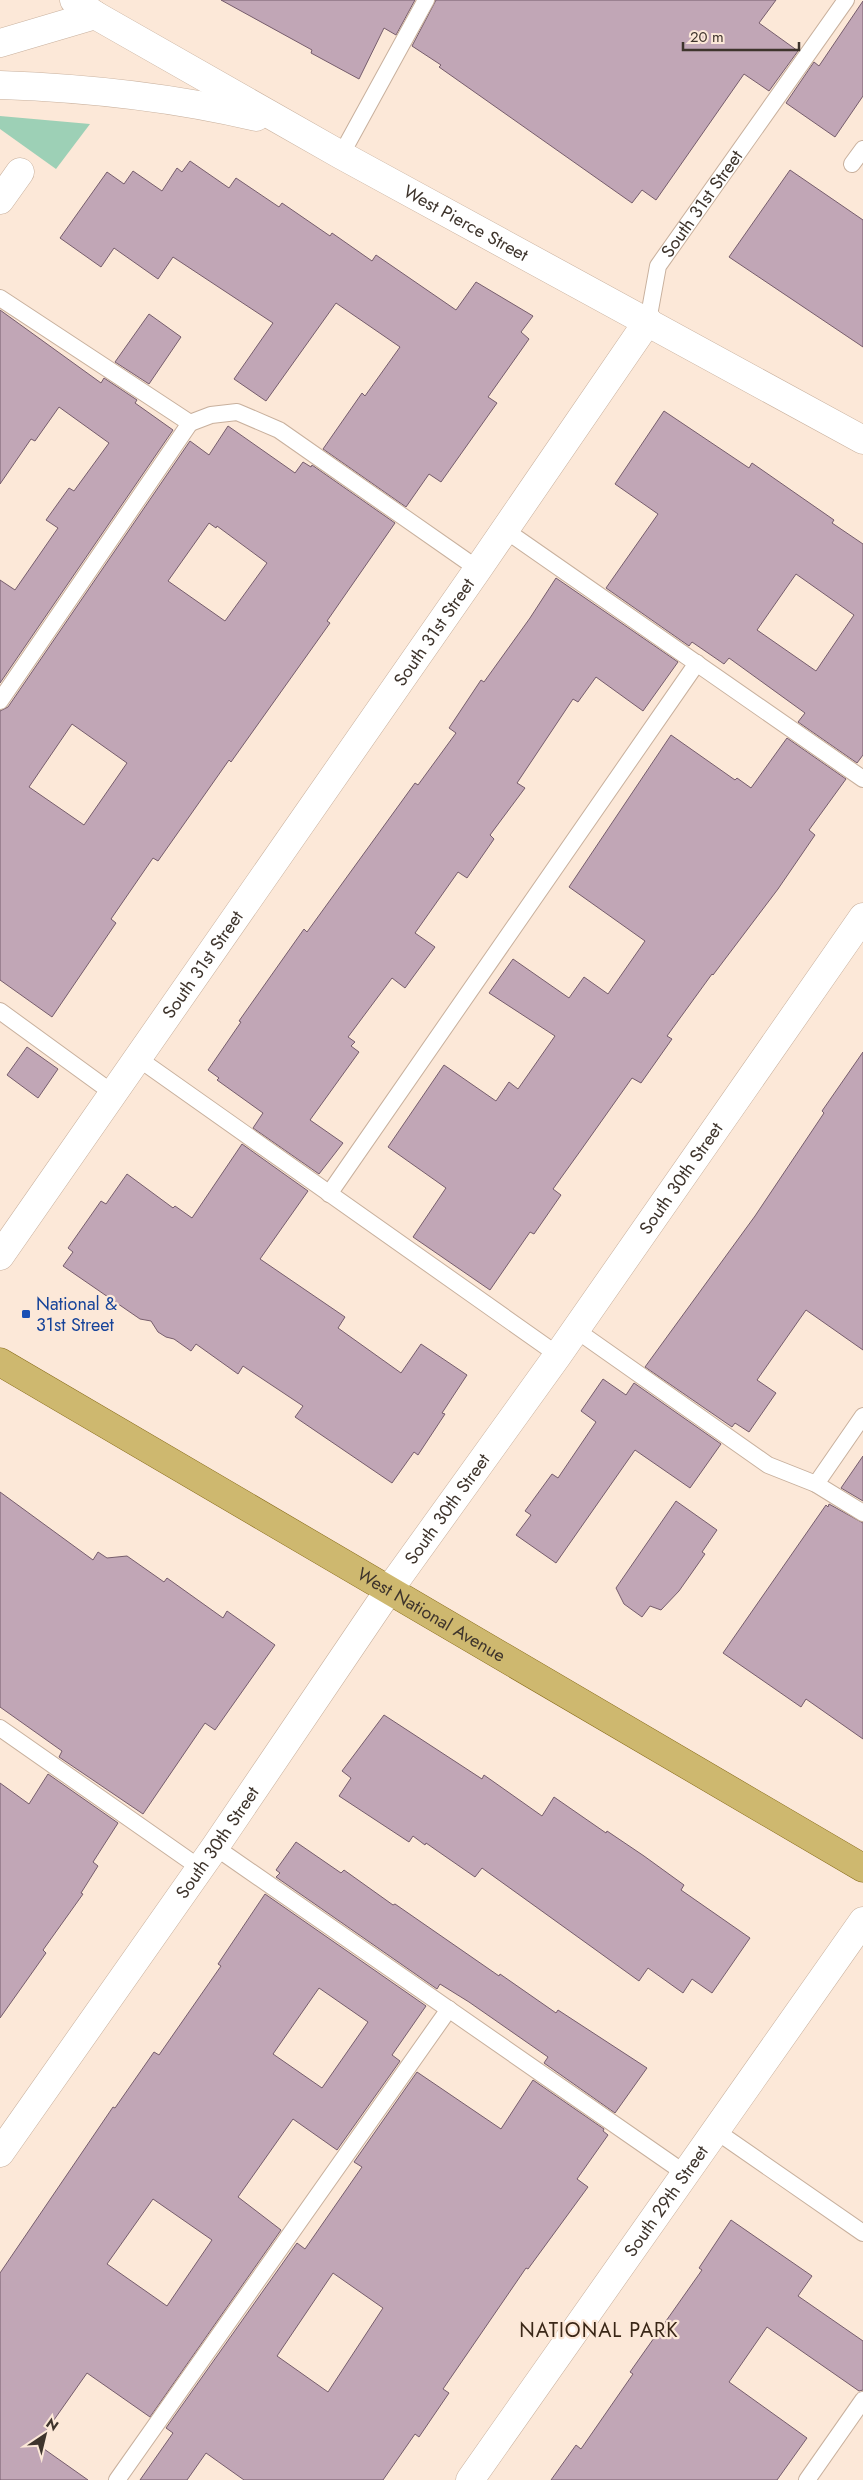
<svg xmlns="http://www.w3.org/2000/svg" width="863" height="2480" font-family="Jost,sans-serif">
	<rect width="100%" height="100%" fill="#fce8d8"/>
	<!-- green -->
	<path fill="#9dd0b6" d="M 0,116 L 90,124 L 56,169 L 0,129 Z"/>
	<!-- building -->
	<g fill="#c1a6b6" stroke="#765d6c" fill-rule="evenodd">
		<path d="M 221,0 L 415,0 L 396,35 L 384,28 L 359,79 L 311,53 L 312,50 Z"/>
		<path d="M 436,0 L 776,0 L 759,23 L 798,51 L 769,91 L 744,74 L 656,200 L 642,190 L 632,203 L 439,67 L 441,65 L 412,46 Z"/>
		<path d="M 863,1 L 863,96 L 835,137 L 786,103 L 814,62 L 819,66 Z"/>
		<path d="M 190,161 L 229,188 L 236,178 L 279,207 L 282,203 L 330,236 L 332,233 L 372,261 L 376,255 L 456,310 L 476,282 L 533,316 L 521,332 L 529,339 L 488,397 L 497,403 L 441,482 L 429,474 L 406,507 L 323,449 L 362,393 L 365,396 L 400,347 L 336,303 L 266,401 L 234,379 L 273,323 L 173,257 L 158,279 L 114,248 L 101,267 L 60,238 L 107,172 L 124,184 L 133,171 L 162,191 L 177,168 L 182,172 Z"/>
		<path d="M 790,170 L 863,220 L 863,347 L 729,257 Z"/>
		<path d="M 0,310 L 101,383 L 104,378 L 137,400 L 135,403 L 173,430 L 0,683 L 0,580 L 15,590 L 58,528 L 46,520 L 69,488 L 74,491 L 109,443 L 59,407 L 35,441 L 31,439 L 0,484 Z"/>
		<path d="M 149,314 L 181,337 L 149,384 L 115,362 Z"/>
		<path d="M 664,411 L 749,468 L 752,463 L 834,520 L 832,523 L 863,544 L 863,755 L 857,763 L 798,722 L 805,713 L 729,658 L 724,664 L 692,642 L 689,646 L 606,588 L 658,514 L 615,484 ZM 796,574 L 854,615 L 816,671 L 757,630 Z"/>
		<path d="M 228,426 L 295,473 L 303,462 L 311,467 L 312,465 L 395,523 L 327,621 L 330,623 L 231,762 L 229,760 L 158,861 L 153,858 L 111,919 L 116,923 L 52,1017 L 0,980 L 0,711 L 8,707 L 190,441 L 209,455 ZM 209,523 L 216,528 L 217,526 L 267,563 L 225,621 L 168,581 ZM 72,724 L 127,763 L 84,825 L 29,787 Z"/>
		<path d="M 556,578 L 678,662 L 643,711 L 596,677 L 578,702 L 573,699 L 517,783 L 525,788 L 490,835 L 494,839 L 467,878 L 458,872 L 415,933 L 435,947 L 405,988 L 392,978 L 348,1037 L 355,1042 L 351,1046 L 359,1052 L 310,1120 L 343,1143 L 319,1174 L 253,1128 L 263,1113 L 217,1080 L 219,1078 L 208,1070 L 241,1022 L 239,1021 L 304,929 L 307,932 L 415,783 L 418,785 L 456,733 L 449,728 L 481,680 L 484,682 L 530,618 Z"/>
		<path d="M 671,735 L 735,780 L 737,778 L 751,788 L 787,738 L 846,779 L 809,830 L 815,835 L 778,889 L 713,975 L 712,974 L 667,1036 L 672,1039 L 641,1083 L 632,1078 L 581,1150 L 553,1189 L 561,1195 L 534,1234 L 530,1232 L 490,1290 L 413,1237 L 446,1188 L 388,1147 L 444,1065 L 496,1101 L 509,1082 L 518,1089 L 555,1036 L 489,993 L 513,959 L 569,998 L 584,977 L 608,994 L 645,941 L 569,887 Z"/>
		<path d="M 27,1047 L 58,1069 L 38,1098 L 7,1075 Z"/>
		<path d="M 863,1052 L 863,1350 L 806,1310 L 757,1380 L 776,1393 L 749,1432 L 735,1423 L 732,1427 L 645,1367 L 755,1216 L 824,1113 L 822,1111 Z"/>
		<path d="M 242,1144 L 308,1191 L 260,1259 L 345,1317 L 338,1328 L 401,1373 L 421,1344 L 467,1375 L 442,1413 L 445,1414 L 418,1455 L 414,1452 L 392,1483 L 295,1417 L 303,1406 L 243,1366 L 238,1374 L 196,1344 L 191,1351 L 174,1339 L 166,1337 L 158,1332 L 151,1321 L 140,1319 L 63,1266 L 73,1252 L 68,1248 L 101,1201 L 106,1204 L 127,1174 L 173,1208 L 175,1206 L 192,1218 Z"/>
		<path d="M 603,1379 L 626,1395 L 634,1383 L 721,1444 L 690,1488 L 635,1450 L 556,1563 L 516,1535 L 531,1515 L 525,1511 L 552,1474 L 558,1478 L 596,1422 L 581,1411 Z"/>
		<path d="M 863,1456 L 863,1501 L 841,1488 Z"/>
		<path d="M 0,1492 L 93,1560 L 98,1552 L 107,1558 L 127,1556 L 164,1582 L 167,1578 L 223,1618 L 227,1611 L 275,1645 L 215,1730 L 205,1723 L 143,1814 L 59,1757 L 62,1751 L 0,1707 Z"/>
		<path d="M 676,1501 L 717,1530 L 702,1552 L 705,1554 L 679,1591 L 661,1610 L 650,1606 L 642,1617 L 624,1604 L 616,1588 Z"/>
		<path d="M 829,1504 L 863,1523 L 863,1739 L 806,1699 L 801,1707 L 723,1653 L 826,1505 L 828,1507 Z"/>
		<path d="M 384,1715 L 482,1779 L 484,1775 L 542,1816 L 554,1797 L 606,1833 L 607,1831 L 644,1856 L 684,1885 L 681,1890 L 750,1938 L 712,1993 L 692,1979 L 683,1993 L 648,1968 L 639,1981 L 482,1868 L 475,1877 L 426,1843 L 425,1845 L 413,1836 L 409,1842 L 339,1796 L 351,1778 L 342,1771 Z"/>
		<path d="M 48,1774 L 118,1823 L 93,1862 L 98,1866 L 81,1893 L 83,1894 L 43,1950 L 46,1953 L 0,2018 L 0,1783 L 29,1804 Z"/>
		<path d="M 296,1842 L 341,1873 L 344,1870 L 393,1905 L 395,1904 L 499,1976 L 500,1974 L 556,2013 L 558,2010 L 647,2068 L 615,2113 L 544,2063 L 548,2057 L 469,2002 L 440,1984 L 437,1989 L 276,1877 L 280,1873 L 276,1870 Z"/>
		<path d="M 265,1894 L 426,2006 L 392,2055 L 400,2061 L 337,2150 L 293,2119 L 238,2197 L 281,2230 L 150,2417 L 87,2373 L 37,2444 L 88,2480 L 0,2480 L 0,2273 L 113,2107 L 115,2108 L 154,2052 L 159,2055 L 221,1966 L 218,1964 ZM 319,1988 L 368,2022 L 322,2088 L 273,2054 ZM 153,2199 L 212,2240 L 167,2306 L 107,2264 Z"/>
		<path d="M 417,2072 L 501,2129 L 533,2080 L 604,2129 L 603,2131 L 608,2135 L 577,2179 L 588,2187 L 528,2269 L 526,2268 L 443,2389 L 449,2393 L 419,2437 L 415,2434 L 383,2480 L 244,2480 L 206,2453 L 187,2480 L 140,2480 L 173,2433 L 166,2428 L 297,2243 L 305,2249 L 362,2167 L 354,2162 ZM 333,2273 L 383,2308 L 328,2392 L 277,2356 Z"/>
		<path d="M 731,2220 L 812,2276 L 798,2296 L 863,2341 L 863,2390 L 859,2391 L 767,2327 L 729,2382 L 807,2438 L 777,2480 L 551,2480 L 576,2445 L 581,2449 L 633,2374 L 630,2372 L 702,2270 L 699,2268 Z"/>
	</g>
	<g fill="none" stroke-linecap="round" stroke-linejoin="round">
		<defs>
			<g id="service">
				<path d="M 341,155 L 426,0"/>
				<path d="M 852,164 L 863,149"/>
				<path d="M 0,298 L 190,423 L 211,415 L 237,412 L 279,430 L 478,569"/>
				<path id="s1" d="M 648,321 L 658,266 L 846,0"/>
				<path d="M 505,530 L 863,779"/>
				<path d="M 0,701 L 190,423"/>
				<path d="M 0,1011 L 114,1094"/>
				<path d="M 139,1059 L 558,1355"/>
				<path d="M 329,1194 L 697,663"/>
				<path d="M 576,1330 L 768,1465 L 816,1484 L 863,1513"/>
				<path d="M 816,1484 L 863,1416"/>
				<path d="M 0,1728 L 200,1868"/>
				<path d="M 215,1847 L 686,2174"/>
				<path d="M 716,2131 L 863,2233"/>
				<path d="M 117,2480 L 449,2009"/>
				<path d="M 807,2480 L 863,2400"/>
			</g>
			<g id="minor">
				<path id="s2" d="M 74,0 L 95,15 L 341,155 L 863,440"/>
				<path d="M 0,43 L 95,15"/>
				<path d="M 0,85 C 86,88 172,97 256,117"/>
				<path d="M 0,200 L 20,172"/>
				<path id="s3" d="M 0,1256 L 478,569 L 648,321"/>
				<path id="s4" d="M 0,2153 L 215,1847 L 389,1590 L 558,1355 L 863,917"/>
				<path id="s5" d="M 470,2480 L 863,1921"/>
			</g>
			<g id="primary">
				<path id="s6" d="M 0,1362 L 863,1868"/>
			</g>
		</defs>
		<!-- service casing -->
		<use href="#service" stroke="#c8b09d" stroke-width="18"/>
		<!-- minor casing -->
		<use href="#minor" stroke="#c8b09d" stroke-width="29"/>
		<!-- primary casing -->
		<use href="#primary" stroke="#876b19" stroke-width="29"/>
		<!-- service -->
		<use href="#service" stroke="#fff" stroke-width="16"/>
		<!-- minor -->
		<use href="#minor" stroke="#fff" stroke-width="28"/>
		<!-- primary -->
		<use href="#primary" stroke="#ceb86f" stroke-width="28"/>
	</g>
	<!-- markers -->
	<rect fill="#1a4fb4" stroke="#fce8d8" stroke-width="2" x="21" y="1309" width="10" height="10" rx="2.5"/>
	<g text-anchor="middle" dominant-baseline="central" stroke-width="4.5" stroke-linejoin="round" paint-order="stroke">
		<!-- street labels -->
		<g font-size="18" fill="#3e342c" stroke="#fce8d8">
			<text stroke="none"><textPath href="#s1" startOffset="132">South 31st Street</textPath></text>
			<text stroke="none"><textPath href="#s2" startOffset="451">West Pierce Street</textPath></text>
			<text stroke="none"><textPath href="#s3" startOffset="760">South 31st Street</textPath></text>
			<text stroke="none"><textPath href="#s3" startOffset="355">South 31st Street</textPath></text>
			<text stroke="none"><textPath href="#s4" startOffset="1189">South 30th Street</textPath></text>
			<text stroke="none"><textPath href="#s4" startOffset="784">South 30th Street</textPath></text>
			<text stroke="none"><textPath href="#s6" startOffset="500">West National Avenue</textPath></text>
			<text stroke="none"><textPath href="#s4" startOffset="379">South 30th Street</textPath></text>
			<text stroke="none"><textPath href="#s5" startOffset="341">South 29th Street</textPath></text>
		</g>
		<!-- transit labels -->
		<g font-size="18" fill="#164399" stroke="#fce8d8" text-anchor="start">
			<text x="36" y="1304">National &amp;<tspan x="36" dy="21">31st Street</tspan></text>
		</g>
		<!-- quarter labels -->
		<g font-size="20" letter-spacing="1" fill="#3a2717" stroke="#fce8d8">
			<text x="599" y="2330">NATIONAL PARK</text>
		</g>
	</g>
	<!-- north arrow -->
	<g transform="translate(45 2435) rotate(35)" stroke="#fce8d8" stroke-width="4" paint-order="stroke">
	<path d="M0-4L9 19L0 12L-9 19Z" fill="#3e342c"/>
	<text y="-8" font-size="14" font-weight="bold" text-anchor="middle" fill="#3e342c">N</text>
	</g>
	<!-- scale -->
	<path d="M683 42v8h116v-8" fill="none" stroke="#3e342c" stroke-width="2.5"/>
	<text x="690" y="42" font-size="15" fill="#3e342c" stroke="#fce8d8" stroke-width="4" paint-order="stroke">20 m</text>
</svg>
